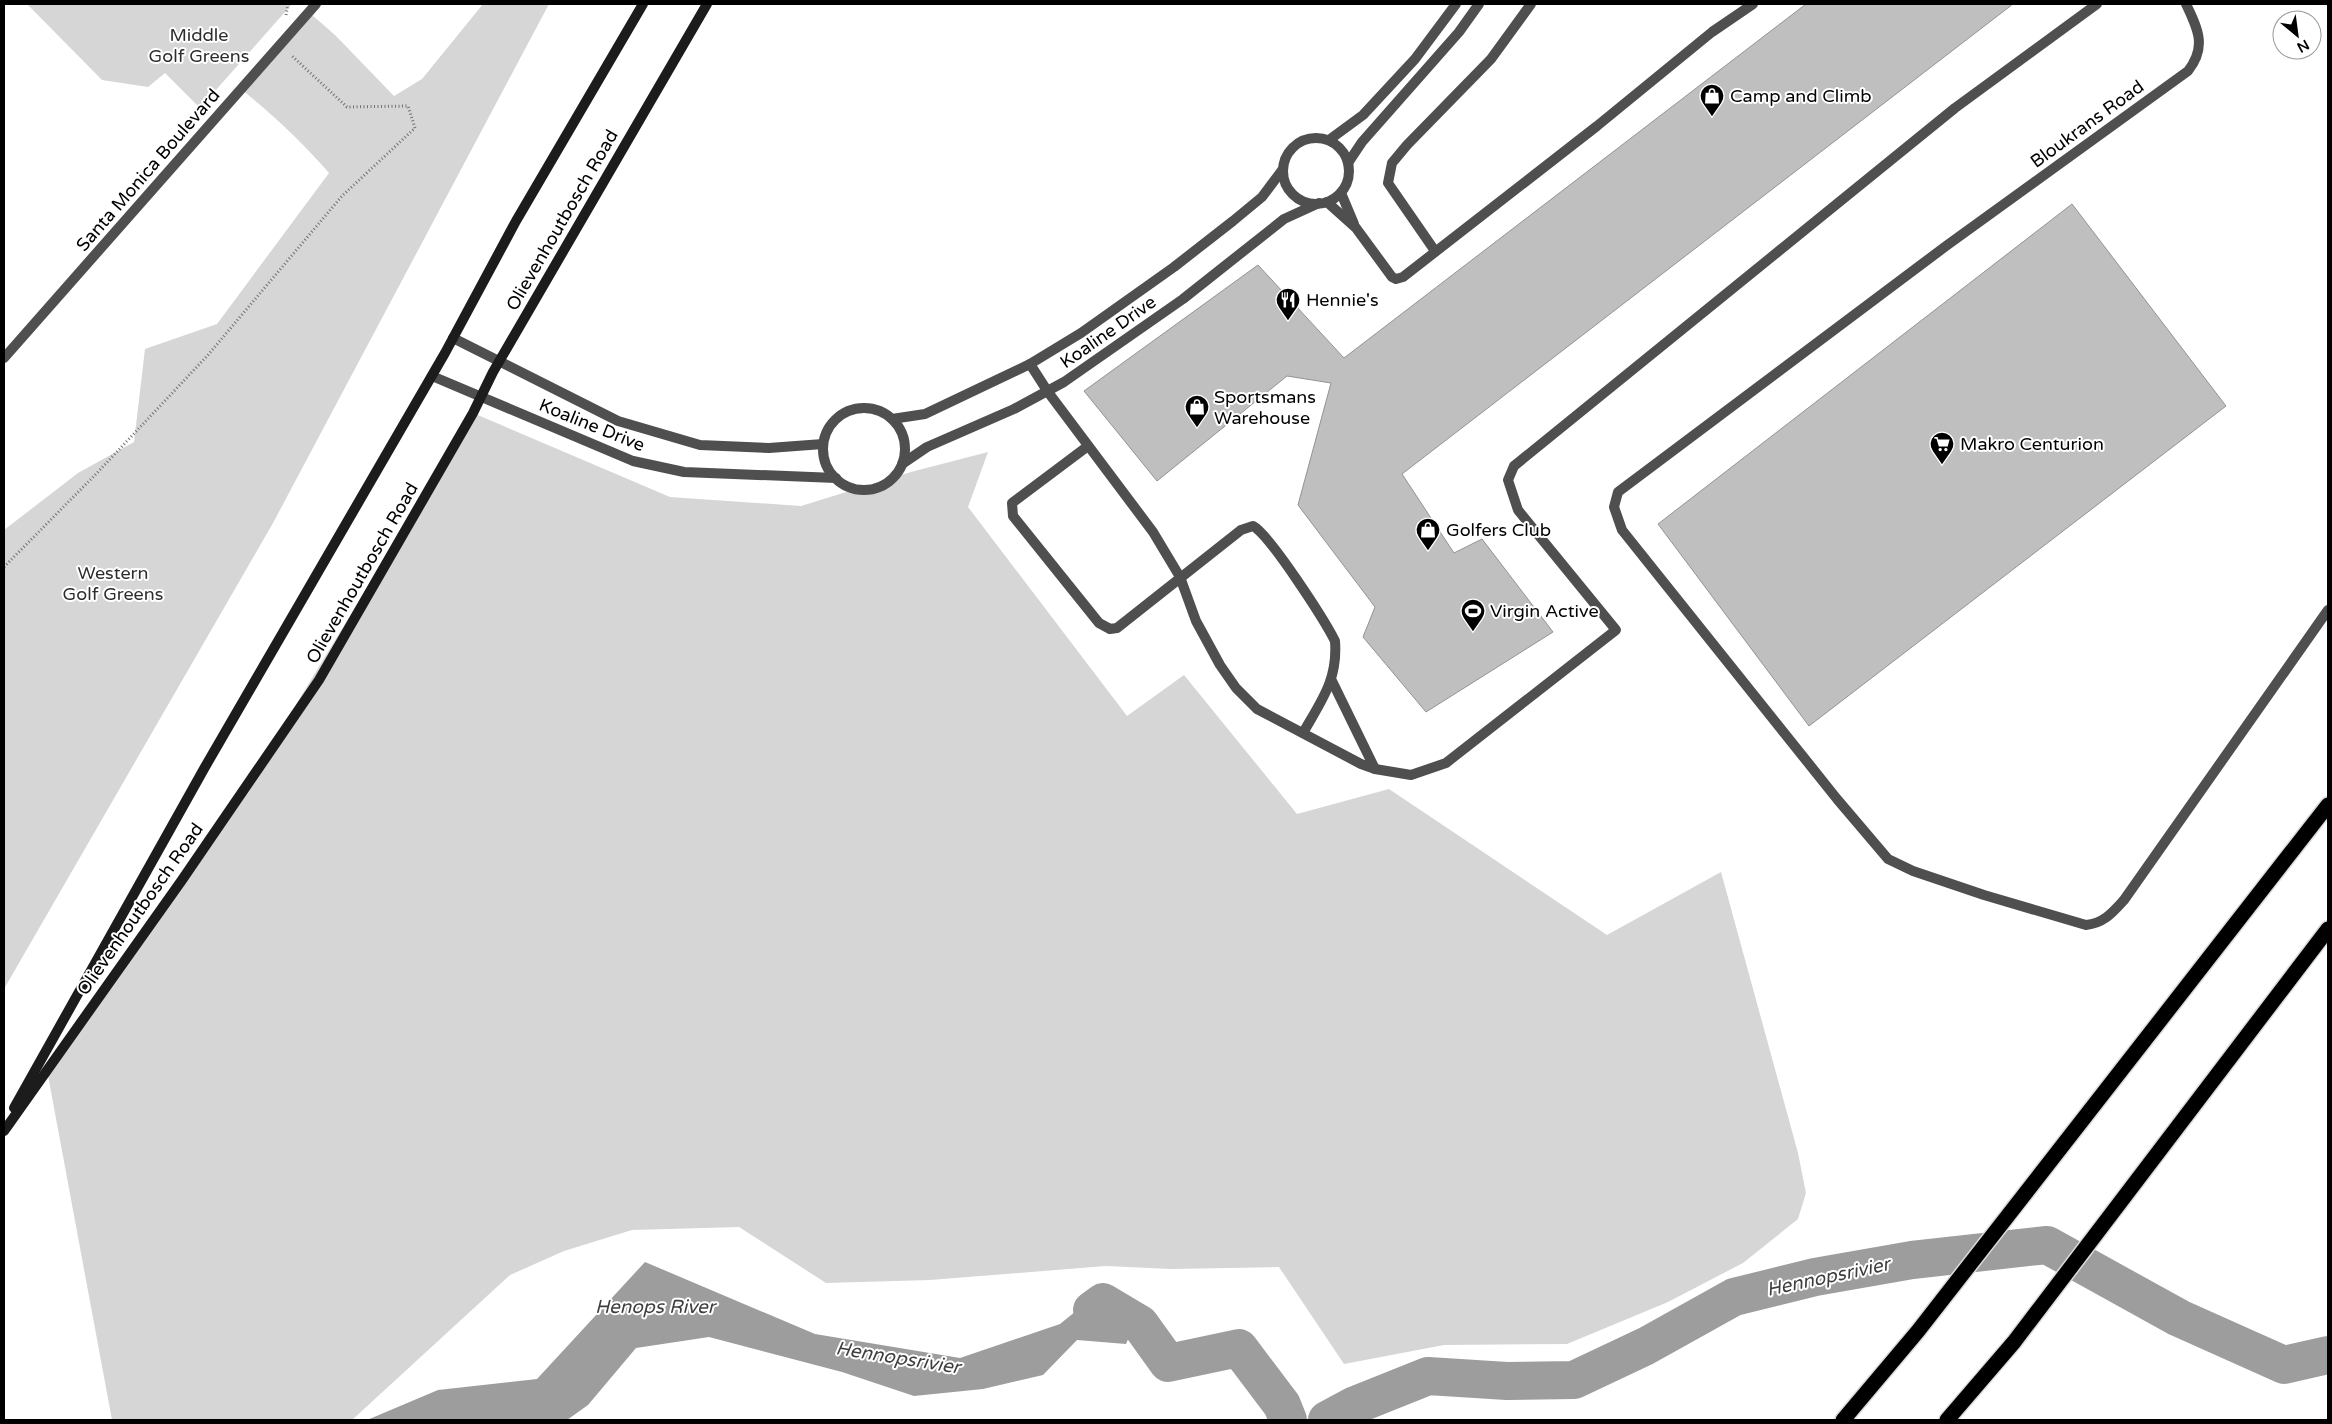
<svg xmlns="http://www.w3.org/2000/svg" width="2332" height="1424" font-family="'Varela Round',sans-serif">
	<rect width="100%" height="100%" fill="#fff"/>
	<!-- green -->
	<g fill="#d6d6d6">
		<path d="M 27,4 L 292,4 L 200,108 L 165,73 L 148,87 L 102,80 Z"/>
		<path d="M 483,4 L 549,4 L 273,523 L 4,989 L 4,530 L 78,473 L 134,442 L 145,349 L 217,324 L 329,173 C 302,142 273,115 241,89 L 311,14 L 336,36 L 394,96 L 422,79 Z"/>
		<path d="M 473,413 L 670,497 L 801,506 L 911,472 L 988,452 L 968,507 L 1127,716 L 1184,675 L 1297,814 L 1389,789 L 1607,935 L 1721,872 L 1798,1153 L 1806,1193 L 1798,1219 L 1743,1263 L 1668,1302 L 1567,1344 L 1444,1345 L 1344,1364 L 1279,1267 L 1171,1269 L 1106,1266 L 930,1280 L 826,1283 L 739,1227 L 632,1230 L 564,1251 L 510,1275 L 352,1420 L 112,1420 L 47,1070 L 252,777 Z"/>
	</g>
	<!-- water -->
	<path fill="#9d9d9d" d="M 645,1262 L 815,1334 L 960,1358 L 1060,1324 L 1102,1290 L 1139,1314 L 1126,1344 L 1077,1340 L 1043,1375 L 983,1389 L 914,1396 L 842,1372 L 709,1337 L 636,1348 L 588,1405 L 567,1420 L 367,1420 L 438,1390 L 537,1379 Z"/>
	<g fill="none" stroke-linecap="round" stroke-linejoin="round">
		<!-- river -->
		<g stroke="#9d9d9d" stroke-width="38">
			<path d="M 1092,1310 L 1103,1302 L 1140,1324 L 1168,1363 L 1239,1348 L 1282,1405 L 1288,1420"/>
			<path d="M 1327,1420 L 1353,1406 L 1428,1376 L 1507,1381 L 1574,1380 L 1646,1346 L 1734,1297 L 1815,1277 L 1912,1260 L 2047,1245 L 2179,1318 L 2284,1365 L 2328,1355"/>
		</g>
	</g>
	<!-- building -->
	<g fill="#bfbfbf" stroke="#939393">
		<path d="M 1806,4 L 2013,4 L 1402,474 L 1454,553 L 1482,539 L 1553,632 L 1426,712 L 1363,637 L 1375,607 L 1298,505 L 1331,383 L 1287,376 L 1157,481 L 1084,391 L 1258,265 L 1344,358 Z"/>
		<path d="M 2072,204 L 2226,406 L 1809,726 L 1658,524 Z"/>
	</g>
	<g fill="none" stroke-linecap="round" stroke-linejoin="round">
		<defs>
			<g id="motorway">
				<path d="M 1843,1420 L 1918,1331 L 2328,805"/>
				<path d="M 1947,1420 L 2014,1342 L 2328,929"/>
			</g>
		</defs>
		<!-- motorway casing -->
		<use href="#motorway" stroke="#dbdbdb" stroke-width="18"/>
		<!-- path -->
		<g stroke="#717171" stroke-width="3" stroke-dasharray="1 2.5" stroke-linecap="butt">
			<path d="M 286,15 L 288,4"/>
			<path d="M 4,567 L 96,474 L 208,355 L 342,196 L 415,128 L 408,106 L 347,107 L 291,55"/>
		</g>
		<!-- service -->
		<g stroke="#4f4f4f" stroke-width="10">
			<path d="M 2186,4 C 2198,29 2207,47 2188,71 L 1946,246 L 1618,492 L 1614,507 L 1622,530 L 1837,799 L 1888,859 L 1913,871 L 1984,895 L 2086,925 C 2104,923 2112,913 2124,900 L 2328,610"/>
			<path d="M 1341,193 L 1354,224"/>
			<path d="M 1327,202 L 1356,228 L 1392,277 L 1396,279 L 1403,277 L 1597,126 L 1712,32 L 1753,4"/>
			<path d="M 1435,251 L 1388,183 L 1392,163 L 1407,145 L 1491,59 L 1531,4"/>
			<path d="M 1048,392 L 1153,532 L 1180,577 L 1196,621 L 1220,665 L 1236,688 L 1257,709 L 1361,764 L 1375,769 L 1411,775 L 1446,763 L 1616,630 L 1518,510 L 1508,480 L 1514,466 L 1955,108 L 2097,4"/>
			<path d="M 1088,446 L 1012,503 L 1013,516 L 1099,623 L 1110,629 L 1117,628 L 1241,530 L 1253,526 C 1270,535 1325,621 1335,641 C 1338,680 1321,701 1303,733"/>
			<path d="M 1332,681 L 1375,769"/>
		</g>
		<!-- minor -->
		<g stroke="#4f4f4f" stroke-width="10">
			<circle cx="1316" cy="171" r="33"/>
			<path d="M 1329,140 L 1363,115 L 1415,59 L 1456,4"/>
			<path d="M 1348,163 L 1362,142 L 1459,32 L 1479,4"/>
			<path d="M 453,338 L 618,421 L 700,445 L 769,448 L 823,444"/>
			<path d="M 4,358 L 316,4"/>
			<path d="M 1030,364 L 1048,392"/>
			<path d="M 432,376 L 633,461 L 684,472 L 836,478"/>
			<circle cx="864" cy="449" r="41"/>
			<path d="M 892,419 L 925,414 L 1030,364 L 1081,333 L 1174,267 L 1233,221 L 1262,197 L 1283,169"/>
			<path d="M 902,464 L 927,447 L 1014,409 L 1064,382 L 1183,299 L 1284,219 L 1319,203"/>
		</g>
		<!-- secondary -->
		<g stroke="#1c1c1c" stroke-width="10">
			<path d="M 14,1108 L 205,767 L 445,353 L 516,221 L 643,4"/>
			<path d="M 4,1131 L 182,880 L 319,680 L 473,413 L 493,372 L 707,4"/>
		</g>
		<!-- motorway -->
		<use href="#motorway" stroke="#000" stroke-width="15"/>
	</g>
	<!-- icons -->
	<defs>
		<symbol id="shop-pin" viewBox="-11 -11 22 30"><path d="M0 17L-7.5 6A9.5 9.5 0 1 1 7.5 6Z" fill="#000" stroke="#fff"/><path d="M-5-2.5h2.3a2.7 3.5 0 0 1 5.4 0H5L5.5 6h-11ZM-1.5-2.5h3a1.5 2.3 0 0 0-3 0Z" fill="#fff"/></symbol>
		<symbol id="restaurant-pin" viewBox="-11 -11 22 30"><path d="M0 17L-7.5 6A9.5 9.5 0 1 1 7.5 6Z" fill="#000" stroke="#fff"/><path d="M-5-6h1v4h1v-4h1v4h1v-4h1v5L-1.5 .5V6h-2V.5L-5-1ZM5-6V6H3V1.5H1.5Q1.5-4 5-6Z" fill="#fff"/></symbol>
		<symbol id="supermarket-pin" viewBox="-11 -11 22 30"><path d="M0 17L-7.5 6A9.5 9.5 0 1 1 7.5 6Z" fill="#000" stroke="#fff"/><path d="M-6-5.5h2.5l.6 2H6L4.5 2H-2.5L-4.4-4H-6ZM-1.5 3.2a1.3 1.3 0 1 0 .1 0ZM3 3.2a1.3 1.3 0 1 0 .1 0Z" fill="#fff"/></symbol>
		<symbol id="stadium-pin" viewBox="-11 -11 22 30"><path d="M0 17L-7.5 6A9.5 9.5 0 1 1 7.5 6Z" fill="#000" stroke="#fff"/><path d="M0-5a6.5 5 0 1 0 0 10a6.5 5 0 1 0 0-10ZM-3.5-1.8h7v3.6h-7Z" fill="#fff"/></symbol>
	</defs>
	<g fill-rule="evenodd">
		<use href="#shop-pin" x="1698" y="82" width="28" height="38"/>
		<use href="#restaurant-pin" x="1274" y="286" width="28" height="38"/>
		<use href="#shop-pin" x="1183" y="393" width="28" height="38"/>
		<use href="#supermarket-pin" x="1928" y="430" width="28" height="38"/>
		<use href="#shop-pin" x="1414" y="516" width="28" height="38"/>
		<use href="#stadium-pin" x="1459" y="597" width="28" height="38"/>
	</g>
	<g text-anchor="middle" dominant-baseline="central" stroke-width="4" stroke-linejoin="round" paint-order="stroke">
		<!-- park labels -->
		<g font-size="18" fill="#2d2d2d" stroke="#fff">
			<text x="199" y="35">Middle<tspan x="199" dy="21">Golf Greens</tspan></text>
			<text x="113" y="573">Western<tspan x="113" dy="21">Golf Greens</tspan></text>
		</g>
		<!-- poi labels -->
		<g font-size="18" fill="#000" stroke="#fff" text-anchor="start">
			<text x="1730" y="96">Camp and Climb</text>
			<text x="1306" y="300">Hennie's</text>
			<text x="1214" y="397">Sportsmans<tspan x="1214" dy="21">Warehouse</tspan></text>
			<text x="1960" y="444">Makro Centurion</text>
			<text x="1446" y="530">Golfers Club</text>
			<text x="1490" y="611">Virgin Active</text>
		</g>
		<!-- street labels -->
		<g font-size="18" fill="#000" stroke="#fff">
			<text transform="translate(2087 124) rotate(-36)">Bloukrans Road</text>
			<text transform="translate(148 170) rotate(-49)">Santa Monica Boulevard</text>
			<text transform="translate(562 220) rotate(-60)">Olievenhoutbosch Road</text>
			<text transform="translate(1108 332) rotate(-35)">Koaline Drive</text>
			<text transform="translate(592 425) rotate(22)">Koaline Drive</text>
			<text transform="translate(362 573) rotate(-60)">Olievenhoutbosch Road</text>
			<text transform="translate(140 909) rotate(-55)">Olievenhoutbosch Road</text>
		</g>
		<!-- water labels -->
		<g font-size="19" font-style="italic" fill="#3e3e3e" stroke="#fff">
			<text transform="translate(1828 1277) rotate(-12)">Hennopsrivier</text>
			<text x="655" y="1307">Henops River</text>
			<text transform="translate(898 1358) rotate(9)">Hennopsrivier</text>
		</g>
	</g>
	<!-- border -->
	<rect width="2332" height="1424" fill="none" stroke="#000000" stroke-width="10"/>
	<!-- north arrow -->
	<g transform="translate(2297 35) rotate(151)"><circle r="24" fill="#ffffff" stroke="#999999"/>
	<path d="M0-4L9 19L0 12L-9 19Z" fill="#000000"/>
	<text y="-8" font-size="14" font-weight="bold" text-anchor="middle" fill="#000000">N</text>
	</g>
</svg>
